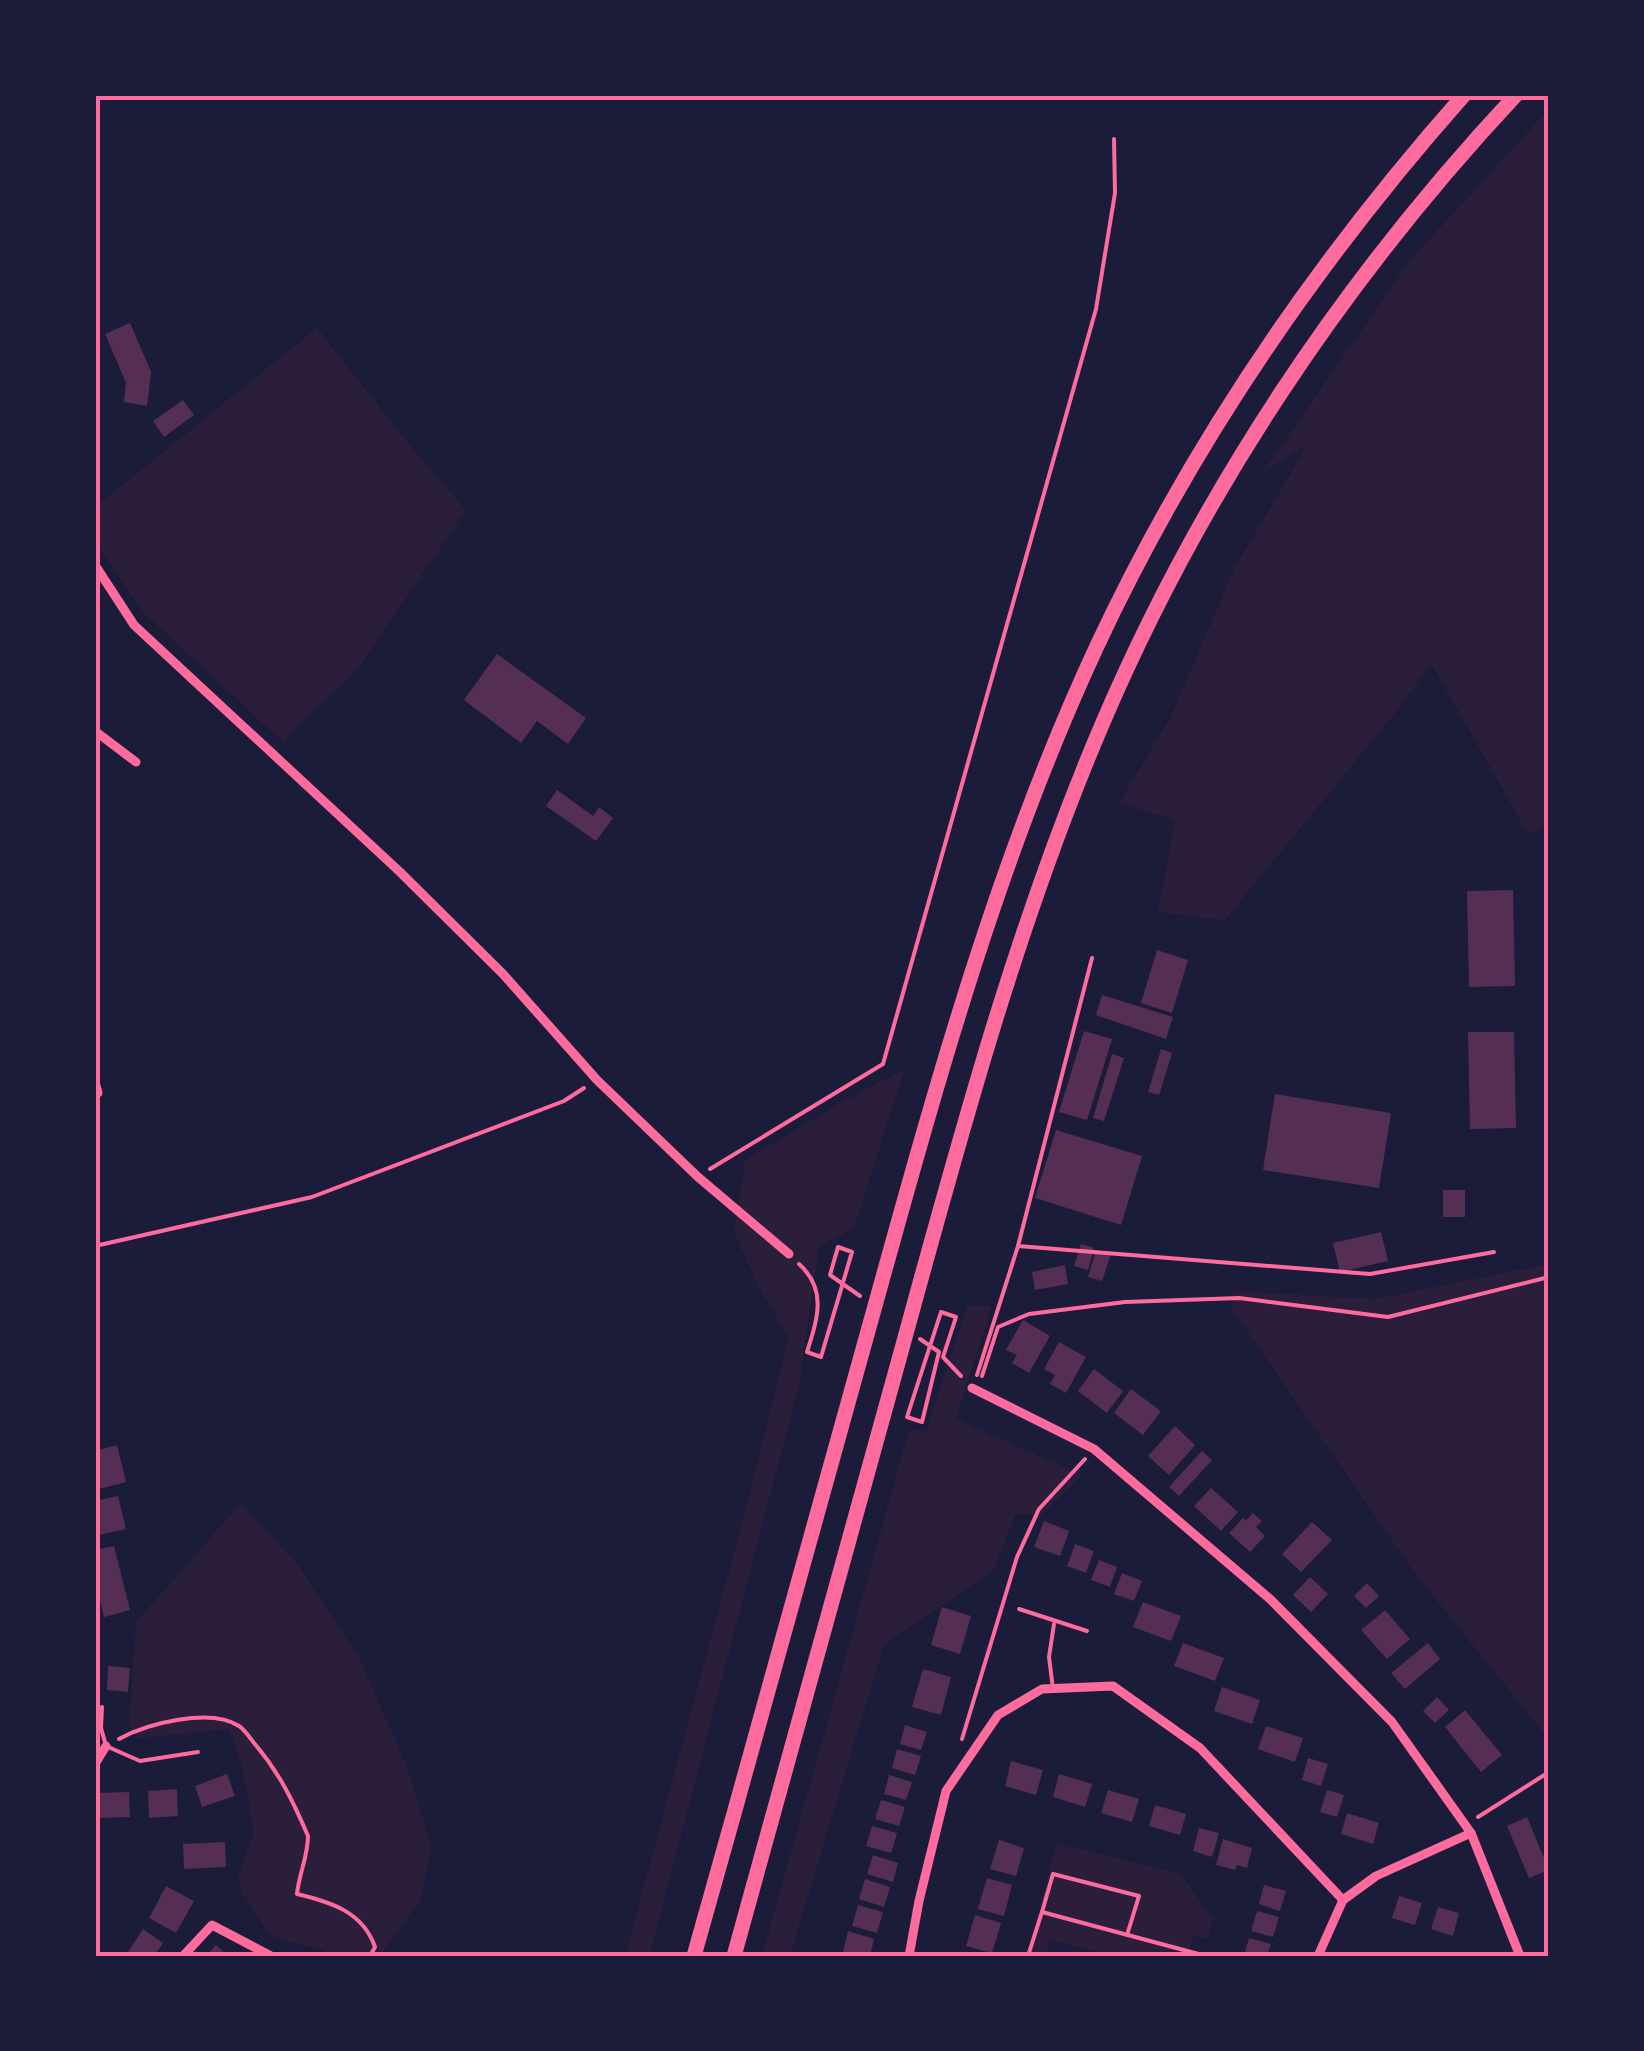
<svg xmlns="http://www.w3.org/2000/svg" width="1644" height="2051" font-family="Rubik,sans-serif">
	<rect width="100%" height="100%" fill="#1b1b3a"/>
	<!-- green -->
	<g fill="#2a1e3b">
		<path d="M 1549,109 L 1549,823 L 1528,834 L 1431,663 L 1401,706 L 1225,920 L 1158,912 L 1175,820 L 1119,803 L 1170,718 L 1235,567 L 1307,445 L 1263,472 L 1411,259 Z"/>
		<path d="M 317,328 L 408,443 L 466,510 L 360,666 L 283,742 L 143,612 L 95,542 L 95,507 Z"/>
		<path d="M 905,1069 L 854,1228 L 819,1247 L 799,1385 L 651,1950 L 649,1956 L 625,1956 L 747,1504 L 789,1337 L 762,1294 L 734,1232 L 745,1160 L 847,1099 Z"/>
		<path d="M 1549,1264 L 1549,1740 L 1414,1572 L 1232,1309 L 1231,1291 L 1376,1299 Z"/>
		<path d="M 968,1305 L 992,1306 L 956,1419 L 1083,1475 L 1041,1515 L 1016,1513 L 994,1570 L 884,1645 L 790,1956 L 762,1956 L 909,1430 L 926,1431 Z"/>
		<path d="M 241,1503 L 296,1562 L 360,1659 L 407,1767 L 432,1847 L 420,1901 L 380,1956 L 326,1956 L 325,1951 L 270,1936 L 242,1892 L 238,1875 L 254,1833 L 242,1767 L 229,1729 L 138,1738 L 129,1724 L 136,1622 Z"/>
		<path d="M 1057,1844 L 1180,1873 L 1212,1918 L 1208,1938 L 1193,1936 L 1188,1956 L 1113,1956 L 1050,1940 L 1045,1956 L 1026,1956 Z"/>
	</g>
	<!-- building -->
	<g fill="#542f53">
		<path d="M 130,323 L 151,372 L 147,406 L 124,402 L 126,383 L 105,334 Z"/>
		<path d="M 183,400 L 194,415 L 164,437 L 153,421 Z"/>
		<path d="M 497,654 L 586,718 L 568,744 L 537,721 L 521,743 L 464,700 Z"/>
		<path d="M 557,790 L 593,816 L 599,807 L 613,818 L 596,841 L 546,806 Z"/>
		<path d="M 1513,890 L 1515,986 L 1469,987 L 1467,891 Z"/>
		<path d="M 1157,950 L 1188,960 L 1172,1013 L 1141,1003 Z"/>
		<path d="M 1102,995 L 1173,1017 L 1166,1039 L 1096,1015 Z"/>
		<path d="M 1084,1031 L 1112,1039 L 1087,1120 L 1059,1112 Z"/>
		<path d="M 1468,1032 L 1514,1032 L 1516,1128 L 1470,1129 Z"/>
		<path d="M 1161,1049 L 1172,1053 L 1159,1095 L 1148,1092 Z"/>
		<path d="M 1112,1054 L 1124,1058 L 1104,1121 L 1093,1118 Z"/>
		<path d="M 1275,1094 L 1391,1113 L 1379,1188 L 1263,1170 Z"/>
		<path d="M 1056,1130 L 1142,1156 L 1121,1225 L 1035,1198 Z"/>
		<rect x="1443" y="1190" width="22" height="27"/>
		<path d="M 1381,1232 L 1388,1261 L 1340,1272 L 1333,1243 Z"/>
		<path d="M 1081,1244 L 1094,1248 L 1088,1270 L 1074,1266 Z"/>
		<path d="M 1096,1250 L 1111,1254 L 1102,1281 L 1088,1277 Z"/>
		<path d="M 1065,1265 L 1068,1284 L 1035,1290 L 1032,1272 Z"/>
		<path d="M 1023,1320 L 1050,1336 L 1029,1373 L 1012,1363 L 1017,1355 L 1006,1350 Z"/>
		<path d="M 1059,1342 L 1086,1357 L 1066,1393 L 1050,1384 L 1055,1375 L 1044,1369 Z"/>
		<path d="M 1094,1369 L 1123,1391 L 1107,1413 L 1078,1391 Z"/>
		<path d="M 1131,1389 L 1161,1411 L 1143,1435 L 1114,1413 Z"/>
		<path d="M 1175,1426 L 1195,1445 L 1169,1475 L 1148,1456 Z"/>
		<path d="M 117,1445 L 126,1482 L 95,1490 L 95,1451 Z"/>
		<path d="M 1202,1451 L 1212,1460 L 1179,1496 L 1169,1487 Z"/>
		<path d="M 1211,1488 L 1238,1512 L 1221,1531 L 1194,1506 Z"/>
		<path d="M 118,1496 L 126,1529 L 95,1536 L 95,1501 Z"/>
		<path d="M 1253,1513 L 1262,1521 L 1256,1527 L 1265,1536 L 1250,1552 L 1229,1533 L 1243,1518 L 1246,1520 Z"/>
		<path d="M 1044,1521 L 1069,1531 L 1060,1556 L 1034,1547 Z"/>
		<path d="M 1312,1522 L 1332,1540 L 1301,1572 L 1282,1554 Z"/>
		<path d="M 1075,1544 L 1094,1551 L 1086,1573 L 1067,1566 Z"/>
		<path d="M 114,1546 L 130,1610 L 104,1617 L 95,1580 L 95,1550 Z"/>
		<path d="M 1099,1560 L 1117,1567 L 1110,1587 L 1091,1580 Z"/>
		<path d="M 1122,1573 L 1142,1581 L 1134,1601 L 1114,1594 Z"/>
		<path d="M 1310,1577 L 1328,1594 L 1311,1612 L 1293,1595 Z"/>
		<path d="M 1367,1583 L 1379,1596 L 1366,1608 L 1354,1596 Z"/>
		<path d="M 1143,1602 L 1181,1616 L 1171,1641 L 1133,1627 Z"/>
		<path d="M 942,1607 L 971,1616 L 960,1654 L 931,1645 Z"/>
		<path d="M 1385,1610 L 1410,1639 L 1387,1659 L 1361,1630 Z"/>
		<path d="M 1183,1643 L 1224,1658 L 1215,1681 L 1174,1666 Z"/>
		<path d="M 1428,1643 L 1440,1659 L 1405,1689 L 1391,1673 Z"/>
		<path d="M 108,1666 L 130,1668 L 128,1692 L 107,1690 Z"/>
		<path d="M 95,1667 L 100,1668 L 99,1692 L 95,1691 Z"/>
		<path d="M 923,1669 L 951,1677 L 941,1715 L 912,1707 Z"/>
		<path d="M 1222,1687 L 1260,1700 L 1252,1724 L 1214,1711 Z"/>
		<path d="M 1437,1697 L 1449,1710 L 1435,1723 L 1423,1711 Z"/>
		<path d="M 1465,1710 L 1502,1755 L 1481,1772 L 1445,1727 Z"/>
		<path d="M 905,1725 L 927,1732 L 921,1750 L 900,1744 Z"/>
		<path d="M 1266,1726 L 1303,1738 L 1295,1762 L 1258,1749 Z"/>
		<path d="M 897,1749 L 921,1756 L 915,1775 L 892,1768 Z"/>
		<path d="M 1308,1758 L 1328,1764 L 1321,1786 L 1302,1780 Z"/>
		<path d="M 1011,1761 L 1043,1770 L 1036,1795 L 1005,1786 Z"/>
		<path d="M 227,1774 L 235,1796 L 202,1807 L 195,1786 Z"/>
		<path d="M 1059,1774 L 1092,1784 L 1085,1807 L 1053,1797 Z"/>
		<path d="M 889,1775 L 912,1782 L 906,1800 L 884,1794 Z"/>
		<path d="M 177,1789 L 178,1816 L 149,1818 L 148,1791 Z"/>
		<path d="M 1108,1790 L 1139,1799 L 1132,1822 L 1101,1813 Z"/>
		<path d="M 1327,1790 L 1344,1795 L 1337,1817 L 1320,1812 Z"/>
		<path d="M 129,1792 L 130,1817 L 99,1818 L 98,1793 Z"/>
		<path d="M 881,1800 L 905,1807 L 899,1826 L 875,1819 Z"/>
		<path d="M 1155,1805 L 1186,1814 L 1180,1835 L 1149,1826 Z"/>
		<path d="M 1347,1813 L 1379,1823 L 1373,1844 L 1341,1834 Z"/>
		<path d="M 1527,1817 L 1549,1870 L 1529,1878 L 1507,1826 Z"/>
		<path d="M 872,1826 L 897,1833 L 891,1853 L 866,1846 Z"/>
		<path d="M 1199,1828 L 1219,1833 L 1212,1857 L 1193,1851 Z"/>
		<path d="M 1223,1839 L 1252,1848 L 1247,1868 L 1237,1865 L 1235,1870 L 1216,1865 Z"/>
		<path d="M 999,1840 L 1024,1848 L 1016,1876 L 990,1869 Z"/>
		<path d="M 225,1842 L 226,1867 L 184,1869 L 183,1844 Z"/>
		<path d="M 873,1855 L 898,1863 L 893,1882 L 867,1874 Z"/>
		<path d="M 987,1878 L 1012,1885 L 1004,1916 L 978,1909 Z"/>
		<path d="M 865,1879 L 890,1887 L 884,1907 L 859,1899 Z"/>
		<path d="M 1264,1885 L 1286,1891 L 1280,1911 L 1259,1904 Z"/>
		<path d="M 166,1886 L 194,1901 L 176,1933 L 149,1918 Z"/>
		<path d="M 1399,1896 L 1422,1903 L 1415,1925 L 1392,1918 Z"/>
		<path d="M 858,1905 L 883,1912 L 877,1933 L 852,1926 Z"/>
		<path d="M 1438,1907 L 1459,1913 L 1453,1936 L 1431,1929 Z"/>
		<path d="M 1257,1911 L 1279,1917 L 1273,1937 L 1251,1931 Z"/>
		<path d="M 975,1915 L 1001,1923 L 992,1953 L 966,1946 Z"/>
		<path d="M 143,1929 L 163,1943 L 154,1956 L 133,1956 L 128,1952 Z"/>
		<path d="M 848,1931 L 874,1939 L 870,1956 L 843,1952 Z"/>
		<path d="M 1249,1938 L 1271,1944 L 1267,1956 L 1244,1956 Z"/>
		<path d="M 216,1945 L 228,1956 L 206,1956 Z"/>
	</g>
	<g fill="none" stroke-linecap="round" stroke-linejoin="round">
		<!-- path -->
		<g stroke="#ff6b9d" stroke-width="4">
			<path d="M 710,1169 L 883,1064 L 1096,309 L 1115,193 L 1114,139"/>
			<path d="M 95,1246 L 312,1197 L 564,1101 L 584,1088"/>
			<path d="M 1018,1246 L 1092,958"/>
			<path d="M 799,1264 C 828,1290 817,1320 807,1352 L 821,1357 L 852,1252 L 838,1247 L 830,1275 L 860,1296"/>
			<path d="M 920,1339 L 939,1352 L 922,1422 L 907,1417 L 941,1312 L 956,1317 L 943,1357 L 961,1376"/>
			<path d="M 977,1375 L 1018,1246 L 1370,1274 L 1494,1252"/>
			<path d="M 982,1376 L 998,1327 L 1029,1314 L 1125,1302 L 1239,1298 L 1388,1317 L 1549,1277"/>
			<path d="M 119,1739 C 146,1724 210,1707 239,1726 C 244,1729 250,1738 254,1743 C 279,1772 293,1801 308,1836 C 308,1856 299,1874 297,1894 C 331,1902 363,1912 375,1947 L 370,1956"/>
			<path d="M 962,1739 L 1017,1557 L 1039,1509 L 1085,1459"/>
			<path d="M 1478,1817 L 1549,1772"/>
			<path d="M 1042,1912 L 1053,1874 L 1139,1896 L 1127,1935"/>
			<path d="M 1028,1956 L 1042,1912 L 1206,1956"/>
		</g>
		<!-- service -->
		<g stroke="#ff6b9d" stroke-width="4">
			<path d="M 1019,1609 L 1087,1631"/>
			<path d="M 1053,1689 L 1049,1657 L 1054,1624"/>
			<path d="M 102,1707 L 101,1728 L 106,1746 L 140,1761 L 198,1752"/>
		</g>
		<!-- minor -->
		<g stroke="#ff6b9d" stroke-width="9">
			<path d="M 95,565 L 134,625 L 400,872 L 503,974 L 597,1080 L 698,1177 L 789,1254"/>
			<path d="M 95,731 L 136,762"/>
			<path d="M 95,1082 L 98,1093"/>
			<path d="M 972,1388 L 1094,1449 L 1270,1599 L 1392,1722 L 1471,1833 L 1520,1956"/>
			<path d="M 95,1764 L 106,1746"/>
			<path d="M 183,1956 L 212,1925 L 271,1956"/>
			<path d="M 909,1956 L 919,1901 L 946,1791 L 998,1715 L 1042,1689 L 1113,1686 L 1200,1748 L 1343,1900"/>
			<path d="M 1318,1956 L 1343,1900 L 1376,1876 L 1471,1833"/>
		</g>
		<!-- motorway -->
		<g stroke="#ff6b9d" stroke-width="15">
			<path d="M 694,1956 C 756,1736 817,1516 878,1295 C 939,1075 1000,854 1097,646 C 1191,445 1317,261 1464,95"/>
			<path d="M 734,1956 C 789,1755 845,1554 901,1352 C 959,1141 1015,929 1101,727 C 1200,494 1343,280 1516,95"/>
		</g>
	</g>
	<!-- border -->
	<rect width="1644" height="2051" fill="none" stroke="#1b1b3a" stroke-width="195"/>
	<rect x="98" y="98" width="1448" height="1856" fill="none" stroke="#ff6b9d" stroke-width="4"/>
</svg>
